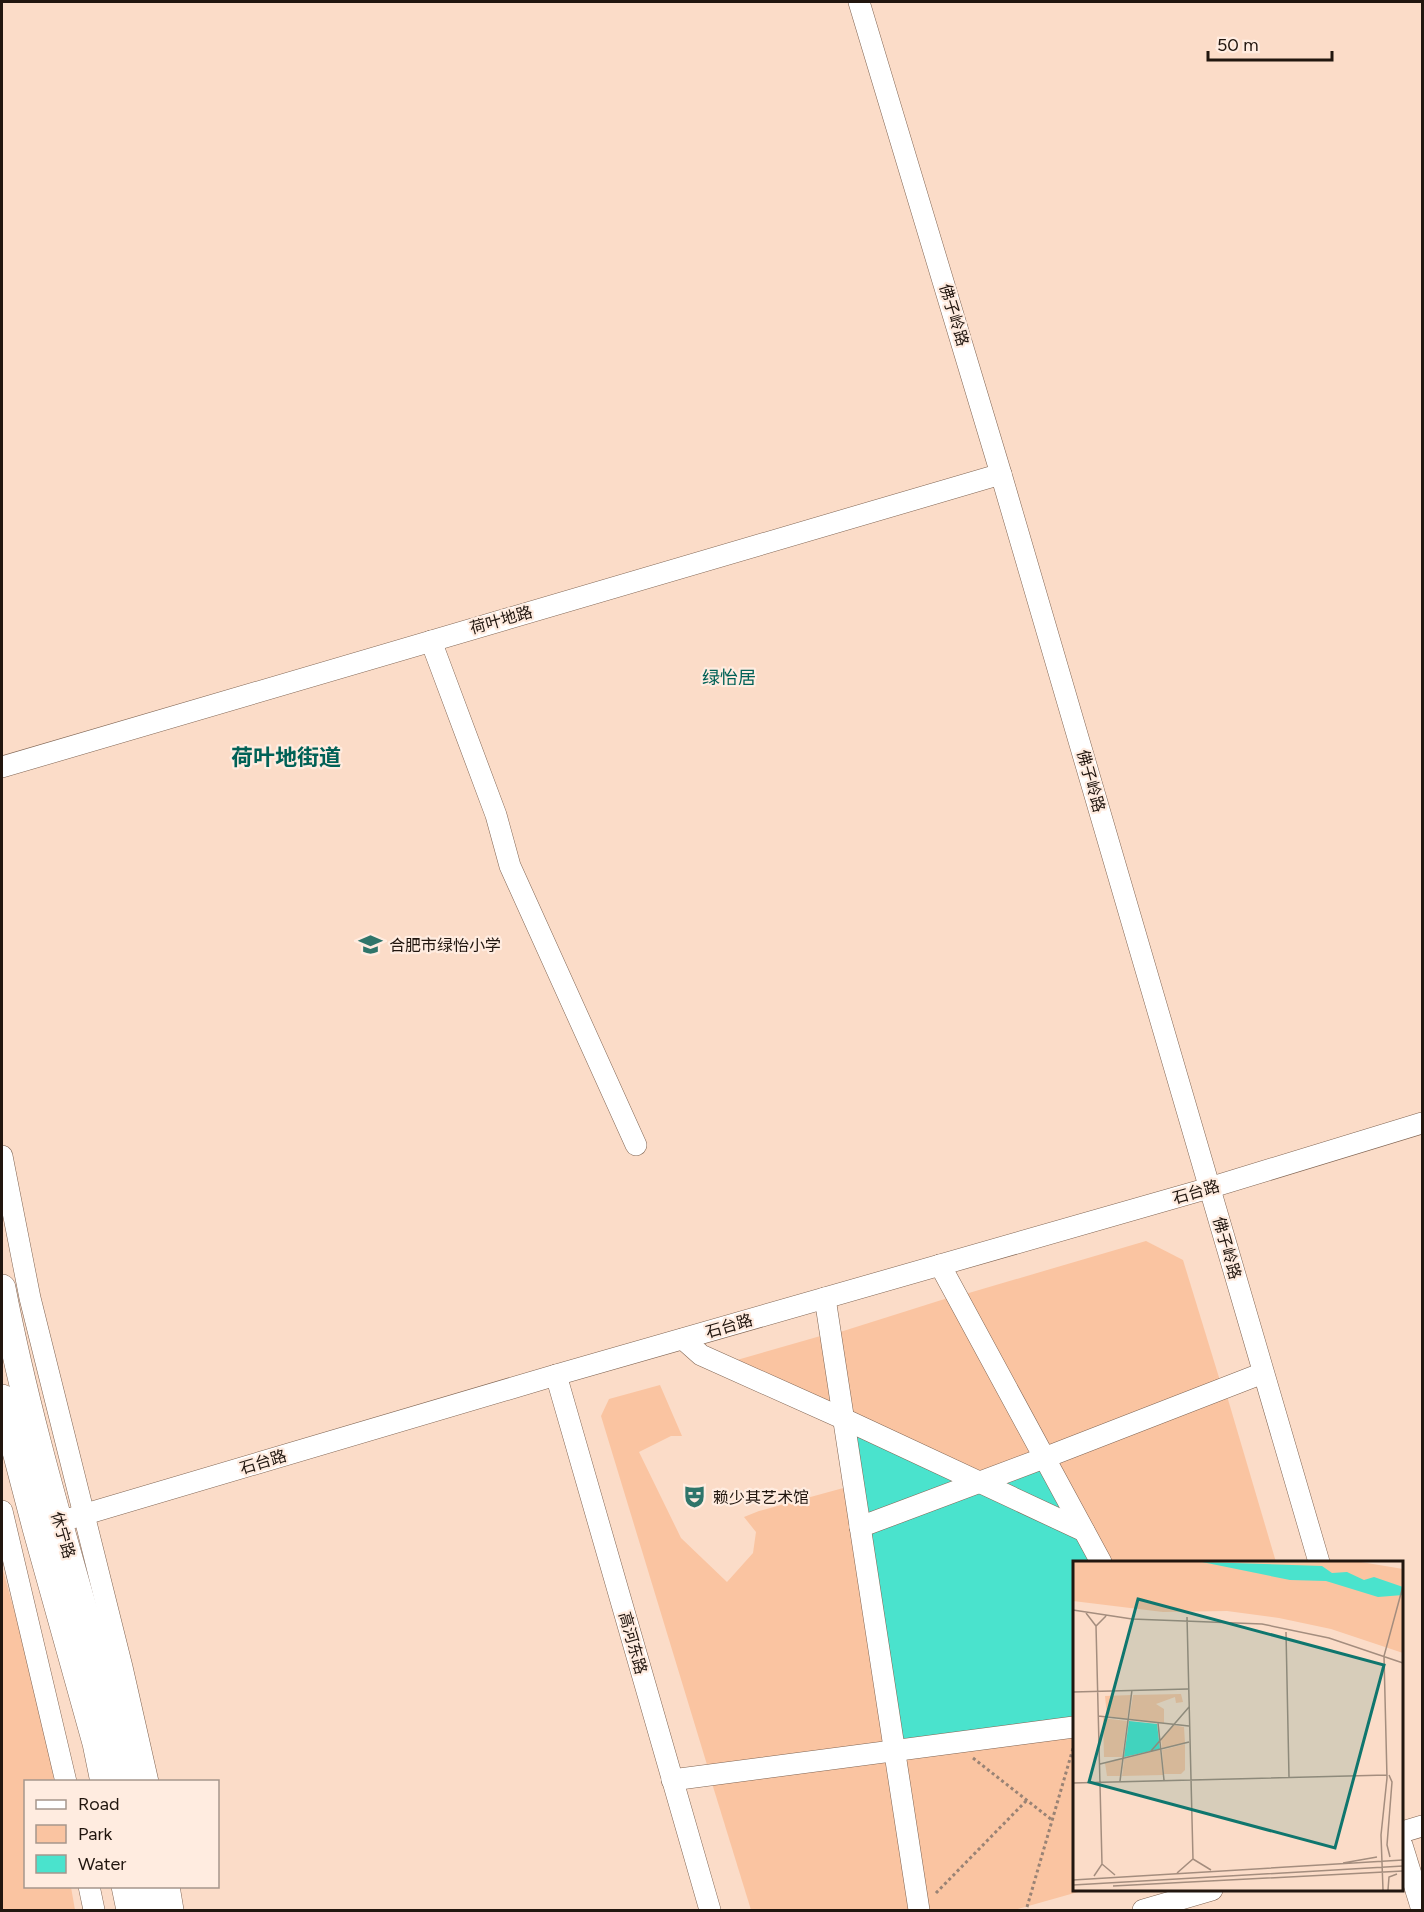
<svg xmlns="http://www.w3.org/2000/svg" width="1424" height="1912" font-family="Figtree,'Noto Sans SC',sans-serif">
	<rect width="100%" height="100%" fill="#fbdcc8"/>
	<!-- green -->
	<g fill="#fac4a1">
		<path d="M 1146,1241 L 1183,1260 L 1221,1384 L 1047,1451 L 962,1295 Z"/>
		<path d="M 951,1297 L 1035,1456 L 975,1478 L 849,1419 L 837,1333 Z"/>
		<path d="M 824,1335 L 835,1411 L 730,1362 Z"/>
		<path d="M 660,1385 L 682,1436 L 671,1436 L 639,1452 L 681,1538 L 727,1582 L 753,1553 L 756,1532 L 744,1517 L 759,1511 L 847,1487 L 886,1745 L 708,1768 L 601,1416 L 609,1399 Z"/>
		<path d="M 1227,1396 L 1276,1562 L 1107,1562 L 1053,1463 Z"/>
		<path d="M 2,1567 L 43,1713 L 54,1781 L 26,1782 L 26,1886 L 71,1887 L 75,1910 L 2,1910 Z"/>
		<path d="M 1074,1735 L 1074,1890 L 1085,1890 L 1014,1910 L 924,1910 L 902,1757 Z"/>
		<path d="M 889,1759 L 912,1910 L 751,1910 L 711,1780 Z"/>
	</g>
	<!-- water -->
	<g fill="#4ae3cd">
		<path d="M 849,1425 L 968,1480 L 864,1519 Z"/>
		<path d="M 1043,1466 L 1095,1562 L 1074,1562 L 1074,1721 L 901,1744 L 867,1532 Z"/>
	</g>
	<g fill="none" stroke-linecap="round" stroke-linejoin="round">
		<defs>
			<g id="minor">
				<path d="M 859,2 L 1001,474 L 1319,1562"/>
				<path d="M 431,641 L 496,815 L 510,866 L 636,1145"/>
				<path d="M 2,767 L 1001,474"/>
				<path d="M 2,1156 L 30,1298 L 122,1667 L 148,1782"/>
				<path d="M 940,1265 L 1101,1562"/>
				<path d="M 825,1298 L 919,1910"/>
				<path d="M 683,1339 L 701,1355 L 844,1419 L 1084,1531"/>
				<path d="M 556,1375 L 710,1910"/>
				<path d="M 2,1511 L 66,1782"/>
				<path d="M 45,1526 L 556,1375 L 1209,1188 L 1422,1123"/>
				<path d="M 860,1527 L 1044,1458 L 1263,1373"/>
				<path d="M 672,1780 L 1074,1727"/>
				<path d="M 1402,1832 L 1422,1826"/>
				<path d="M 1402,1845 L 1422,1910"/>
				<path d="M 89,1886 L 94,1910"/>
				<path d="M 169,1886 L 173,1910"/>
				<path d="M 1143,1910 L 1212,1890"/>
			</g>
			<g id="major">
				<path d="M 2,1288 C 22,1392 51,1495 80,1597 C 98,1658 116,1719 129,1782"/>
				<path d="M 2,1398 L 36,1528 L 96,1743 L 104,1782"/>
				<path d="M 125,1886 L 130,1910"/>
				<path d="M 150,1886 L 155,1910"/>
			</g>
		</defs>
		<!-- minor casing -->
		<use href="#minor" stroke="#806553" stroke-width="22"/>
		<!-- major casing -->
		<use href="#major" stroke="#806553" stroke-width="28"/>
		<!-- path -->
		<g stroke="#998375" stroke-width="3" stroke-dasharray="3 3" stroke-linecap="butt">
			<path d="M 973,1758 L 1052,1820"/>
			<path d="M 936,1893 L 1027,1800"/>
			<path d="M 1027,1907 L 1074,1745"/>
		</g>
		<!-- minor -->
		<use href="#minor" stroke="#fff" stroke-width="21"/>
		<!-- major -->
		<use href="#major" stroke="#fff" stroke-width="27"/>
	</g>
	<!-- icons -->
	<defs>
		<symbol id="school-bare" viewBox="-9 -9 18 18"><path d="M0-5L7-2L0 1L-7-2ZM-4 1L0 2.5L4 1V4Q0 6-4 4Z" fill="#2f756a" stroke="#ffece0" stroke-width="2.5" paint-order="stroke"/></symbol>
		<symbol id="theatre-bare" viewBox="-9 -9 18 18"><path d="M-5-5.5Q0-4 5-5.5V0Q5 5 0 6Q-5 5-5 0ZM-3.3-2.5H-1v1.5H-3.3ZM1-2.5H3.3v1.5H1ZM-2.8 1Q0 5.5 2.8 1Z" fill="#2f756a" stroke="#ffece0" stroke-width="2.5" paint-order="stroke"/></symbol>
	</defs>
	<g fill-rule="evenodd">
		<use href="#school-bare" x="354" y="928" width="33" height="33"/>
		<use href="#theatre-bare" x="678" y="1480" width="33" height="33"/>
	</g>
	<g text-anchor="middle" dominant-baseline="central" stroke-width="4.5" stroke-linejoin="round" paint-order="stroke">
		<!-- street labels -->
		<g font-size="16" fill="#21160f" stroke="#ffece0">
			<text transform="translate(954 315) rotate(73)">佛子岭路</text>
			<text transform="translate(501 620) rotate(-16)">荷叶地路</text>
			<text transform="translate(1091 781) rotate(74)">佛子岭路</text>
			<text transform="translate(1196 1192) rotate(-16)">石台路</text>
			<text transform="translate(1227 1248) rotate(74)">佛子岭路</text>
			<text transform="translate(729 1326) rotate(-16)">石台路</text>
			<text transform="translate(263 1462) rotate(-17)">石台路</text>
			<text transform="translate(63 1535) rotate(74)">休宁路</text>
			<text transform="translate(633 1643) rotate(74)">高河东路</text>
		</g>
		<!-- poi labels -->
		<g font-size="16" fill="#21160f" stroke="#ffece0" text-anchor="start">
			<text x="389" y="945">合肥市绿怡小学</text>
			<text x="713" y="1497">赖少其艺术馆</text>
		</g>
		<!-- neighbourhood labels -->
		<g font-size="18" fill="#006156" stroke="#ffece0">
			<text x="729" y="678">绿怡居</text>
		</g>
		<!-- district labels -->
		<g font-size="22" font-weight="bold" fill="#006156" stroke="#ffece0">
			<text x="286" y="757">荷叶地街道</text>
		</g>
	</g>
	<!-- overview -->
	<g transform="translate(1073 1561)">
		<rect width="330" height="330" fill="#fbdcc8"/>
		<path d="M 0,1 L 288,1 L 330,8 L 330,92 L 258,68 L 206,57 L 154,50 L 90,51 L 0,40 ZM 108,133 L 110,141 L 103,142 L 102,136 L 83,143 L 91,148 L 91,162 L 56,158 L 60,134 ZM 58,134 L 54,158 L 34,155 L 32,135 ZM 30,157 L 54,160 L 49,196 L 31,196 ZM 100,164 L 111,166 L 112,182 L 89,187 L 88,178 ZM 112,183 L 112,209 L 108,213 L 91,213 L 89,189 ZM 87,189 L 90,214 L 49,215 L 51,198 ZM 49,198 L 47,215 L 34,215 L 32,202 Z" fill="#fac4a1"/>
		<path d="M 129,1 L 249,5 L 259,12 L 274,11 L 291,19 L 301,16 L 330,26 L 330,34 L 305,36 L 253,20 L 217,19 ZM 56,160 L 84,163 L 87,188 L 51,196 Z" fill="#4ae3cd"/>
		<path fill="none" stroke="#a48d7e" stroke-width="1.5" d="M 0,49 L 59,58 L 189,63 L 256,77 L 330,102M 13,52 L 23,65 L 33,55M 114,56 L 120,298M 23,65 L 29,303M 213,71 L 216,216M 0,131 L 115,128M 25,155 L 116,165M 85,162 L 91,219M 78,190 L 116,146M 27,203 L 116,181M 316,214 L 319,221 L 314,284 L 317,296M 47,220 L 59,129M 0,222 L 314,214M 270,302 L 304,296M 104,312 L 120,298 L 138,309M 21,315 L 29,303 L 42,314M 0,319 L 330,299M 0,324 L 330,305M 40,325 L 330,310M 310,329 L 308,274 L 314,217 L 311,95 L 330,25M 315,329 L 316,316 L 324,313"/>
		<path fill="#0f766e" fill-opacity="0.15" stroke="#0f766e" stroke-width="3" d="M 65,38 L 311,104 L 262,287 L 16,221 Z"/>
		<rect width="330" height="330" fill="none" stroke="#21160f" stroke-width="3"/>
	</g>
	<!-- border -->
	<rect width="1424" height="1912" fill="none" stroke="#21160f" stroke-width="6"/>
	<!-- legend -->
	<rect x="24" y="1780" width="195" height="108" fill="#ffece0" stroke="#a6968c" stroke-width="1.5"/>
	<rect x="36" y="1800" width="30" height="9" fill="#ffffff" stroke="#a6968c" stroke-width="1.5"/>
	<text x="78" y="1810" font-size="18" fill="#21160f">Road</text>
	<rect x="36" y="1825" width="30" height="18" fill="#fac4a1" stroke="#a6968c" stroke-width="1.5"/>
	<text x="78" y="1840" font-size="18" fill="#21160f">Park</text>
	<rect x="36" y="1855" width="30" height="18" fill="#4ae3cd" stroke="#a6968c" stroke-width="1.5"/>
	<text x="78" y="1870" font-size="18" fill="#21160f">Water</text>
	<!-- scale -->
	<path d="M1208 51v9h124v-9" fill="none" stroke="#21160f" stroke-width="3"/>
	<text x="1217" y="51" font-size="18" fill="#21160f" stroke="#ffece0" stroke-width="4.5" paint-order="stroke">50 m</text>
</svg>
